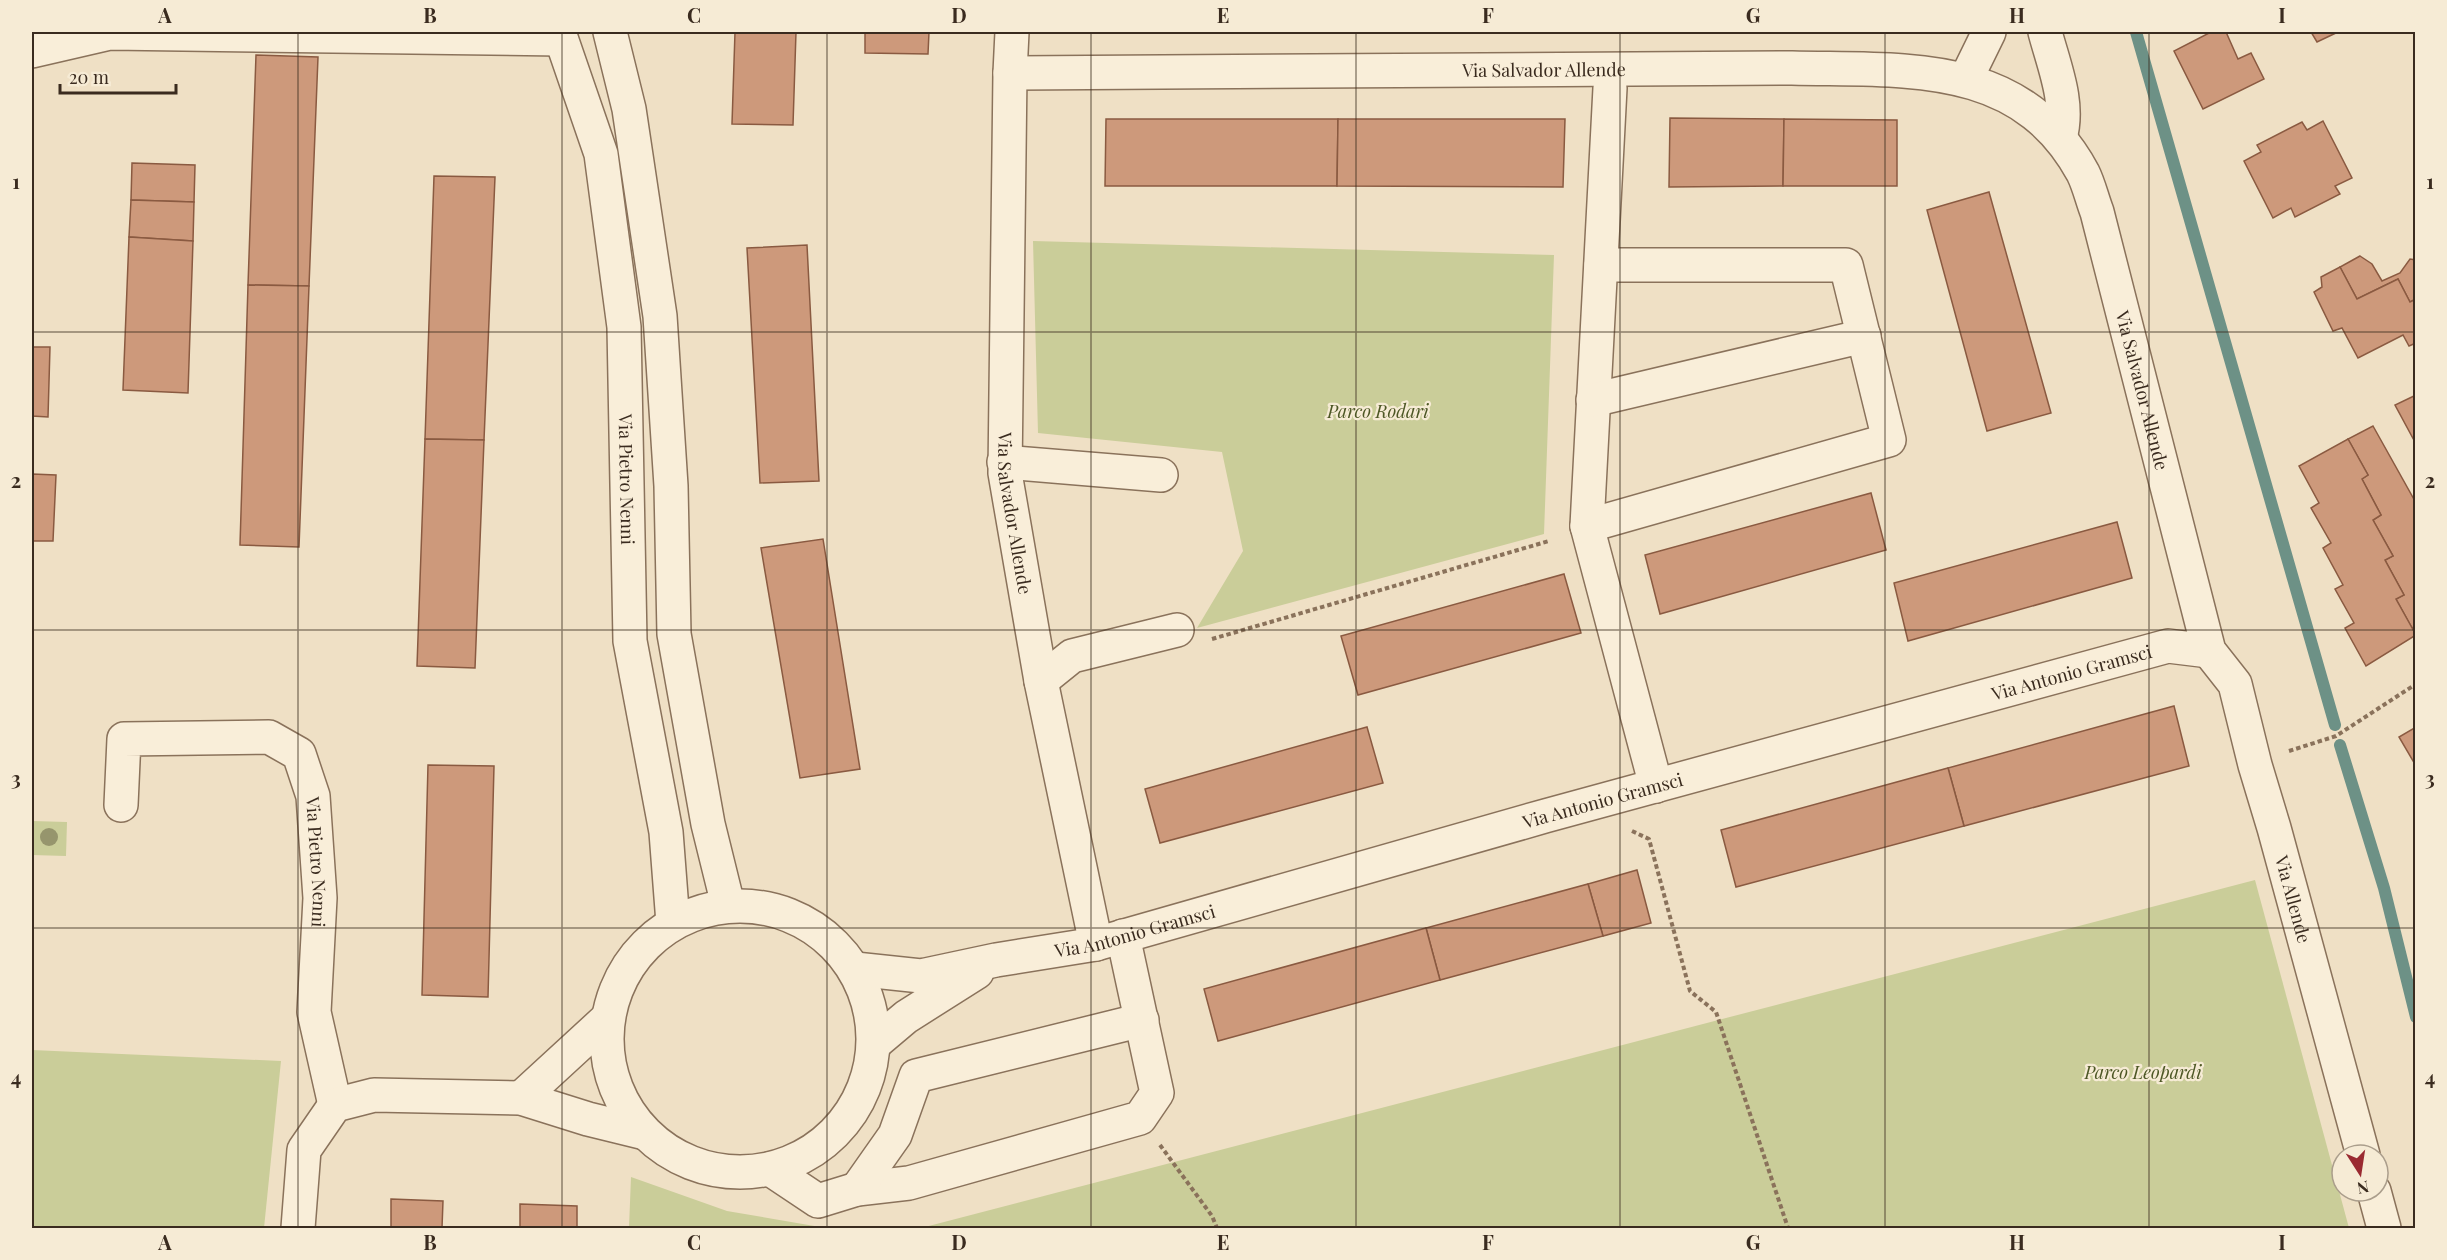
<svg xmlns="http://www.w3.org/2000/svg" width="2447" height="1260" font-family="'Playfair Display',serif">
	<rect width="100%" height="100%" fill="#efe0c5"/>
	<!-- green -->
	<g fill="#cacd99">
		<path d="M 1033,241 L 1554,255 L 1544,534 L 1197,628 L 1243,551 L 1222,452 L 1038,433 Z"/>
		<path d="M 32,821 L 67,822 L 66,856 L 32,855 Z"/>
		<path d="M 2255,880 L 2349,1228 L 921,1228 Z"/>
		<path d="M 32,1050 L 281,1061 L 264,1228 L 32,1228 Z"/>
		<path d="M 631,1177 L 727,1211 L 826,1228 L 629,1228 Z"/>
	</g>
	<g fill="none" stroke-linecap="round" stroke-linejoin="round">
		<!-- stream -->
		<g stroke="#6d9186" stroke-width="12">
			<path d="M 2136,32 L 2335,725"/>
			<path d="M 2340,745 L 2384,888 L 2416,1017"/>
		</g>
	</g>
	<!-- building -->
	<g fill="#cd997b" stroke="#8a5a41" stroke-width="1.5">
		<path d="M 735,32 L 796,32 L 793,125 L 732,124 Z"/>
		<path d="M 865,32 L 929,32 L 928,54 L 865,53 Z"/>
		<path d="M 2211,32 L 2226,32 L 2238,59 L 2251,53 L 2264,79 L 2203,109 L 2174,51 Z"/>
		<path d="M 2311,32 L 2338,32 L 2317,42 Z"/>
		<path d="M 256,55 L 318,57 L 309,286 L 248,285 Z"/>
		<path d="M 1670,118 L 1784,119 L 1783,186 L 1669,187 Z"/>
		<path d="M 1106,119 L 1338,119 L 1337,186 L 1105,186 Z"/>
		<path d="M 1338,119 L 1565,119 L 1563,187 L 1337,186 Z"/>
		<path d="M 1784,119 L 1897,120 L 1897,186 L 1783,186 Z"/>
		<path d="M 2323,121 L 2352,178 L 2335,186 L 2340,194 L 2295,217 L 2291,208 L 2273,218 L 2244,161 L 2261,152 L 2257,145 L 2302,122 L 2307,130 Z"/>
		<path d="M 132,163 L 195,165 L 194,202 L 131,200 Z"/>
		<path d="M 434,176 L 495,177 L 484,440 L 425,439 Z"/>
		<path d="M 1989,192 L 2051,413 L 1987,431 L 1927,210 Z"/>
		<path d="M 131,200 L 194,202 L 193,241 L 129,237 Z"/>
		<path d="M 129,237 L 193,241 L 188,393 L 123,390 Z"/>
		<path d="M 807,245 L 819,481 L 760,483 L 747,248 Z"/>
		<path d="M 2360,256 L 2372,264 L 2382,281 L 2400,273 L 2410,259 L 2416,260 L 2416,299 L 2410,302 L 2398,279 L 2357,299 L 2340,267 Z"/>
		<path d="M 2340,267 L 2357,299 L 2398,279 L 2410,302 L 2416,299 L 2416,343 L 2409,346 L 2403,335 L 2358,358 L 2342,328 L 2333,331 L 2314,292 L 2322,287 L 2321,277 Z"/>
		<path d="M 248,285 L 309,286 L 299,547 L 240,545 Z"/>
		<path d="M 32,347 L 50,347 L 48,417 L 32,416 Z"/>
		<path d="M 2416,395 L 2416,444 L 2395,405 Z"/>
		<path d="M 2373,426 L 2416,503 L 2416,626 L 2412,628 L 2396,599 L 2404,595 L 2385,560 L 2393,556 L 2373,520 L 2381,515 L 2362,479 L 2368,475 L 2348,439 Z"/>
		<path d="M 425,439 L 484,440 L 475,668 L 417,666 Z"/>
		<path d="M 2348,439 L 2368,475 L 2362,479 L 2381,515 L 2373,520 L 2393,556 L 2385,560 L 2404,595 L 2396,599 L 2416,635 L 2366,666 L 2345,628 L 2354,623 L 2335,589 L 2343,585 L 2323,548 L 2331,543 L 2311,508 L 2319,503 L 2299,466 Z"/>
		<path d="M 32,474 L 56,475 L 53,541 L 32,541 Z"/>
		<path d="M 1871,493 L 1886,550 L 1660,614 L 1645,555 Z"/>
		<path d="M 2117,522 L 2132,578 L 1908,641 L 1894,583 Z"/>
		<path d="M 823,539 L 860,769 L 800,778 L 761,548 Z"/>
		<path d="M 1564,574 L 1581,633 L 1358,695 L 1341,636 Z"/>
		<path d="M 2174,706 L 2189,766 L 1964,826 L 1948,768 Z"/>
		<path d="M 1367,727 L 1383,783 L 1160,843 L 1145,789 Z"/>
		<path d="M 2416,727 L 2416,766 L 2399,737 Z"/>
		<path d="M 428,765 L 494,766 L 488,997 L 422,995 Z"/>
		<path d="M 1948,768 L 1964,826 L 1736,887 L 1721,830 Z"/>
		<path d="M 1637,870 L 1651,923 L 1603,936 L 1588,884 Z"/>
		<path d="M 1588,884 L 1603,936 L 1440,980 L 1426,928 Z"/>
		<path d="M 1426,928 L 1440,980 L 1218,1041 L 1204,989 Z"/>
		<path d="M 391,1199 L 443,1201 L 442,1228 L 391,1228 Z"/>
		<path d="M 520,1204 L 577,1206 L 577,1228 L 520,1228 Z"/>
	</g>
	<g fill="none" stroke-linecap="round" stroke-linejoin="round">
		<defs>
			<g id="minor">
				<path id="s1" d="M 559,32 L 601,154 L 624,327 L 630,641 L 666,832 L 673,923"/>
				<path d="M 610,32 L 629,109 L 660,316 L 671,486 L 674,634 L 708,824 L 728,905"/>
				<path id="s2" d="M 1012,32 L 1010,73 L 1005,473 L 1041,681 L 1096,944"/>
				<path d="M 2045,32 C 2054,66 2070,103 2060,138"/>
				<path d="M 32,51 L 110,33 L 561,39"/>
				<path id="s3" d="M 1010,73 L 1792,68 C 1904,71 2021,58 2083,173 C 2089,185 2092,199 2097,212 L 2209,651 L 2235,684 L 2255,765 L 2274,828 L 2363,1155"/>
				<path d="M 1966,79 L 1989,32"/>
				<path d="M 1610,88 L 1587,526 L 1656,786"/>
				<path d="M 1593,400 L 1864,336"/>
				<path d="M 1004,462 L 1161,475"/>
				<path d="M 1587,526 L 1889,440 L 1846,265 L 1601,265"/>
				<path d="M 1041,681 L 1072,656 L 1177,630"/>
				<path id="s4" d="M 121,805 L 124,739 L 269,737 L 299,754 L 313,796 L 320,898 L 314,1012 L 335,1105"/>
				<circle cx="740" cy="1039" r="133"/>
				<path id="s5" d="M 855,969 L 921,976 L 996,960 L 1096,944 L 1545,816 L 2168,646 L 2209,651"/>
				<path d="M 874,1044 L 906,1017 L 977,972"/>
				<path d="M 521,1098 L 608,1018"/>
				<path d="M 770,1169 L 818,1201 L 857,1189 L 909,1183 L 1140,1118 L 1157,1093 L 1123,936"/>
				<path d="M 857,1189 L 895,1135 L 916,1076 L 1142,1020"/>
				<path d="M 2374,1191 L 2384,1228"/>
				<path d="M 298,1228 L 304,1150 L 335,1105 L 374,1095 L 521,1098 L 588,1119 L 645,1133"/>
			</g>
		</defs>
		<!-- minor casing -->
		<use href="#minor" stroke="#8a725b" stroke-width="36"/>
		<!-- path -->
		<g stroke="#8a725b" stroke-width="4" stroke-dasharray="4.5 3" stroke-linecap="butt">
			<path d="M 1212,639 L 1549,541"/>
			<path d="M 2289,751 L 2336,736 L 2416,684"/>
			<path d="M 1632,831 L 1649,839 L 1690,991 L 1716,1012 L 1788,1228"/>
			<path d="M 1160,1145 L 1212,1216 L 1217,1228"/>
		</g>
		<!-- minor -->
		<use href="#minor" stroke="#f9eed9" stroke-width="33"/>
	</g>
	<!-- trees -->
	<circle fill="#96956d" cx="49" cy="837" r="9"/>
	<!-- grid -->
	<path fill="none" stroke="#3a2b1f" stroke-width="1.5" stroke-opacity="0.55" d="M 298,32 L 298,1228M 562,32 L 562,1228M 827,32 L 827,1228M 1091,32 L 1091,1228M 1356,32 L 1356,1228M 1620,32 L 1620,1228M 1885,32 L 1885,1228M 2149,32 L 2149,1228M 32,332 L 2416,332M 32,630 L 2416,630M 32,928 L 2416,928"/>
	<g text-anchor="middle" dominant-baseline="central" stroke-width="4.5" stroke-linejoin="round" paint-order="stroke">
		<!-- street labels -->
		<g font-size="18" fill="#3a2b1f" stroke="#f6ebd5">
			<text stroke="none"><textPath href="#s3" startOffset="534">Via Salvador Allende</textPath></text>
			<text stroke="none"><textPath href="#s3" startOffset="1336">Via Salvador Allende</textPath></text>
			<text stroke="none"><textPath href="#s1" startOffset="456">Via Pietro Nenni</textPath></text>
			<text stroke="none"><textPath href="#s2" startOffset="482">Via Salvador Allende</textPath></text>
			<text stroke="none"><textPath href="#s5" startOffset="1257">Via Antonio Gramsci</textPath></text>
			<text stroke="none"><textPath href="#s5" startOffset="771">Via Antonio Gramsci</textPath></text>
			<text stroke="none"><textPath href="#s4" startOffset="356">Via Pietro Nenni</textPath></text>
			<text stroke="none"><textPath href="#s3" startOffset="1870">Via Allende</textPath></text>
			<text stroke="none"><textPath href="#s5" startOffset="285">Via Antonio Gramsci</textPath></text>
		</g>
		<!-- park labels -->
		<g font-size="18" font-style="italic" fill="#4d5725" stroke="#f6ebd5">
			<text x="1378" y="411">Parco Rodari</text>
			<text x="2143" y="1072">Parco Leopardi</text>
		</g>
	</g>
	<!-- border -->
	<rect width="2447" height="1260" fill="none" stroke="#f6ebd5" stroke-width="66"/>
	<!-- north arrow -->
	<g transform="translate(2360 1173) rotate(168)"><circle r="28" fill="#f6ebd5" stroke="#ab9e8c" stroke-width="1.5"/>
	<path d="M0-4.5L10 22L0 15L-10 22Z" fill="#9a2a31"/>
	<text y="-9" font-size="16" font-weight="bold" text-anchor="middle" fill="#3a2b1f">N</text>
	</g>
	<!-- scale -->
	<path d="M60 84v9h116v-9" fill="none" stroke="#3a2b1f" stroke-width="3"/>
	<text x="69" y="84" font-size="18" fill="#3a2b1f" stroke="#f6ebd5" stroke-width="4.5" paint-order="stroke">20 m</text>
	<rect x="33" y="33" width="2381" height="1194" fill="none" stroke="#3a2b1f" stroke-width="2"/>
	<g font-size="20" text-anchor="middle" font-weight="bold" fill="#3a2b1f">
		<text x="165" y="23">A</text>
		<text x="430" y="23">B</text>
		<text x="694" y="23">C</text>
		<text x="959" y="23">D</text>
		<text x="1223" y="23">E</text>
		<text x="1488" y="23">F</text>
		<text x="1753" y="23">G</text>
		<text x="2017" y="23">H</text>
		<text x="2282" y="23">I</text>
		<text x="16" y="189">1</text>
		<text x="2430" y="189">1</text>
		<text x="16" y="488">2</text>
		<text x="2430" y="488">2</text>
		<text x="16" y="786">3</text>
		<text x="2430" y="786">3</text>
		<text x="16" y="1085">4</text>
		<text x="2430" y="1085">4</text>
		<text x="165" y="1250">A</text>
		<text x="430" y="1250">B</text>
		<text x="694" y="1250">C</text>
		<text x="959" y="1250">D</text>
		<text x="1223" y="1250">E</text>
		<text x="1488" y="1250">F</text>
		<text x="1753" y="1250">G</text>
		<text x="2017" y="1250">H</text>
		<text x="2282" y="1250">I</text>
	</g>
</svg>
